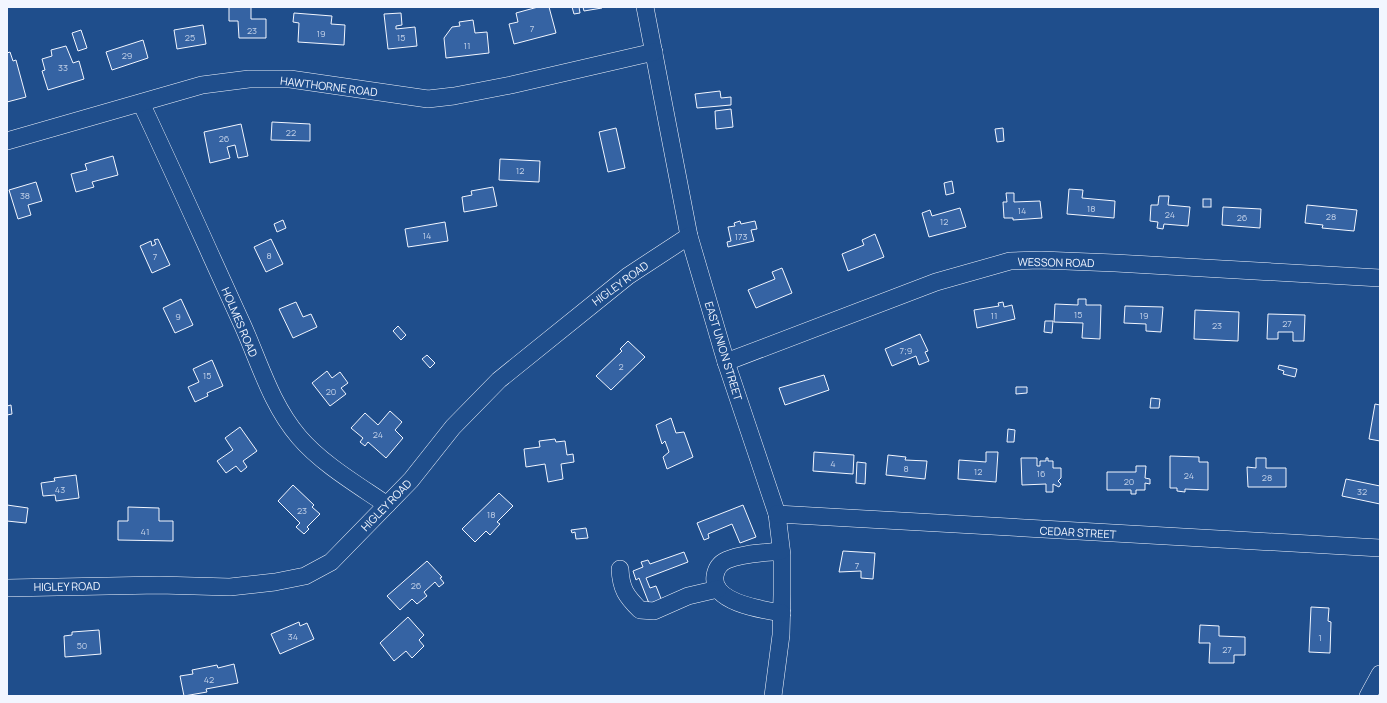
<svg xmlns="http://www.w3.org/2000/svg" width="1387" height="703" font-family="Manrope,sans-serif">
	<rect width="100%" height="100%" fill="#1f4e8c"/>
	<!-- building -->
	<g fill="#3563a3" stroke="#f2f6ff">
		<path d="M 229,7 L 251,7 L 251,19 L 266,19 L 266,38 L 239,38 L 238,21 L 229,21 Z"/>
		<path d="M 538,7 L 549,7 L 556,33 L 514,44 L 509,24 L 518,22 L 516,13 Z"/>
		<path d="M 572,7 L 579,7 L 580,13 L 574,14 Z"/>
		<path d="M 583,7 L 602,7 L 602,8 L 584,11 Z"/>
		<path d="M 294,13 L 332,16 L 331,24 L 345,25 L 344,45 L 298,42 L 299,23 L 293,22 Z"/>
		<path d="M 401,13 L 402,25 L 396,26 L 396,29 L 415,27 L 417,46 L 388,49 L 384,14 Z"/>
		<path d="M 473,20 L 475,33 L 487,32 L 489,53 L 446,58 L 444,38 L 452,27 L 460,26 L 459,22 Z"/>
		<path d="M 203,25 L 206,44 L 177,49 L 174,30 Z"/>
		<path d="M 81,30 L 87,48 L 78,51 L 72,33 Z"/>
		<path d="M 143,40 L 148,58 L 112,70 L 106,52 Z"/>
		<path d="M 66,46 L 73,63 L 79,61 L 84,79 L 48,90 L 42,71 L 45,70 L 42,59 L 52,56 L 51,50 Z"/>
		<path d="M 10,52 L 13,61 L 16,60 L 26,97 L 7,102 L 7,53 Z"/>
		<path d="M 720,91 L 721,98 L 731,97 L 731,105 L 697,108 L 695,94 Z"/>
		<path d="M 731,109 L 733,127 L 716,129 L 715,111 Z"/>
		<path d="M 272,122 L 310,124 L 310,141 L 271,140 Z"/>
		<path d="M 241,124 L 248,156 L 238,158 L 235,145 L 227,147 L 230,158 L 210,163 L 204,132 Z"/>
		<path d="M 616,128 L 625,168 L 608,172 L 599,132 Z"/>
		<path d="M 1003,128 L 1004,141 L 997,142 L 995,129 Z"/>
		<path d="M 113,156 L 118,175 L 92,182 L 94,187 L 76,192 L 71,174 L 87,170 L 85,164 Z"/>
		<path d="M 500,159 L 540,161 L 539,182 L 499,180 Z"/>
		<path d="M 952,181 L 954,193 L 946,195 L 944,183 Z"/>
		<path d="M 36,182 L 42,201 L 28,205 L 31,215 L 18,219 L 9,190 Z"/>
		<path d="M 493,187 L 497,206 L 464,212 L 462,197 L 472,195 L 471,191 Z"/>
		<path d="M 1069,189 L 1083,190 L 1082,198 L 1115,201 L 1114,218 L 1067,214 Z"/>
		<path d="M 1006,193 L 1014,193 L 1014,202 L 1040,201 L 1042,218 L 1013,220 L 1013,218 L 1004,218 L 1003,202 L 1007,202 Z"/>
		<path d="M 1159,196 L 1169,196 L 1168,205 L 1190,207 L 1188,226 L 1164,224 L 1163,229 L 1157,228 L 1158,222 L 1150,221 L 1151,205 L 1158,205 Z"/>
		<rect x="1203" y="199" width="8" height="8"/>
		<path d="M 1307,205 L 1357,210 L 1354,231 L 1322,228 L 1323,225 L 1305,223 Z"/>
		<path d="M 1223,207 L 1261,209 L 1260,228 L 1222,225 Z"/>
		<path d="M 960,208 L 966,227 L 929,237 L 922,213 L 930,210 L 932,216 Z"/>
		<path d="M 283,220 L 286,228 L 277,232 L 274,224 Z"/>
		<path d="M 740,221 L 741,224 L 755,221 L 757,229 L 751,230 L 754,241 L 728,247 L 727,242 L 731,241 L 728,227 L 735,226 L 734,223 Z"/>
		<path d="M 445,222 L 448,241 L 408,247 L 405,229 Z"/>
		<path d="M 875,234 L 884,257 L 848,271 L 842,254 L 864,245 L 862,240 Z"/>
		<path d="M 158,239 L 170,265 L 152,273 L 140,246 L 151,241 L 152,246 L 156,244 L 154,240 Z"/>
		<path d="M 271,239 L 283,264 L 266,272 L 254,247 Z"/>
		<path d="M 782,268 L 792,293 L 756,308 L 748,290 L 775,279 L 772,272 Z"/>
		<path d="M 181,299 L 193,325 L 175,333 L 163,308 Z"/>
		<path d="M 1078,299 L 1086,299 L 1086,305 L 1101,305 L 1100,339 L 1082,338 L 1083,323 L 1054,322 L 1055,304 L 1078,305 Z"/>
		<path d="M 296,302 L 303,317 L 311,314 L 317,327 L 293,338 L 279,309 Z"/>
		<path d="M 1003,302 L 1004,307 L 1012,305 L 1015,319 L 977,328 L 974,310 L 999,306 L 998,303 Z"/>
		<path d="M 1125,306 L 1163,307 L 1161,332 L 1146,331 L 1146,324 L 1124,323 Z"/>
		<path d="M 1195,310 L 1239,312 L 1238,341 L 1194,339 Z"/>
		<path d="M 1268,314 L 1305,315 L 1304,341 L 1293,341 L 1293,332 L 1278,332 L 1278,339 L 1267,339 Z"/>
		<path d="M 1045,321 L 1053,321 L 1052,333 L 1044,332 Z"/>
		<path d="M 398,326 L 406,335 L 401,340 L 393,331 Z"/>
		<path d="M 920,334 L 928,351 L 925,352 L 929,361 L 919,365 L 916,356 L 892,366 L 885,349 Z"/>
		<path d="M 628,341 L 645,357 L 611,390 L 596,376 L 622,351 L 620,349 Z"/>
		<path d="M 427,355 L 435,363 L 430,368 L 422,359 Z"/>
		<path d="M 212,360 L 223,386 L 207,393 L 208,396 L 195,402 L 188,387 L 199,382 L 193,369 Z"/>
		<path d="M 1279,365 L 1297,369 L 1295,377 L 1283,374 L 1284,371 L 1278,369 Z"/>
		<path d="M 327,371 L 332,378 L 340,372 L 348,383 L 341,388 L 346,394 L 330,406 L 312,383 Z"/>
		<path d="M 824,375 L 829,390 L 785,405 L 779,388 Z"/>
		<path d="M 1016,387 L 1027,387 L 1027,393 L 1016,394 Z"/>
		<path d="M 1151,398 L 1160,399 L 1159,408 L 1150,408 Z"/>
		<path d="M 1375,404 L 1380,405 L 1380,441 L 1369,439 Z"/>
		<path d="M 11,405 L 12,414 L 7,415 L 7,406 Z"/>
		<path d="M 390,411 L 402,422 L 395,430 L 403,438 L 386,458 L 368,442 L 365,446 L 360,442 L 363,438 L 351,428 L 365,413 L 378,425 Z"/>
		<path d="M 671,418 L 676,433 L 684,432 L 693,457 L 667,469 L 663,457 L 669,452 L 665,441 L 662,444 L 656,425 Z"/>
		<path d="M 240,427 L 257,451 L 243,461 L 247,467 L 241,472 L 236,466 L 226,473 L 217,461 L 233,450 L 225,438 Z"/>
		<path d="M 1008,429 L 1015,430 L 1014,442 L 1007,442 Z"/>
		<path d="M 555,439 L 556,442 L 565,441 L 567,455 L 573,454 L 574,462 L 561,464 L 563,479 L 548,482 L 545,464 L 526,467 L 524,449 L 540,447 L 539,441 Z"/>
		<path d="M 814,452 L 854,455 L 853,474 L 813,471 Z"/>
		<path d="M 986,452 L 998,452 L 996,482 L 958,479 L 959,460 L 986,462 Z"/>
		<path d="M 888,455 L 906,457 L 905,460 L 927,461 L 925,479 L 886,475 Z"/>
		<path d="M 1170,456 L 1199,457 L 1199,462 L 1208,462 L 1208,490 L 1185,489 L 1185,492 L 1177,491 L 1177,488 L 1170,488 Z"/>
		<path d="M 1021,458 L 1037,458 L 1037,466 L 1040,466 L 1040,461 L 1046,461 L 1046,458 L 1048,458 L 1048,461 L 1053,461 L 1053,468 L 1061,468 L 1061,478 L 1058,481 L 1061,484 L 1059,487 L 1053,484 L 1053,492 L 1046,492 L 1046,484 L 1022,485 Z"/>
		<path d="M 1256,458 L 1266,458 L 1266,468 L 1286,468 L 1286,487 L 1248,487 L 1247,467 L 1256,468 Z"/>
		<path d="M 857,462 L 866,463 L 865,484 L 856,483 Z"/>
		<path d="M 1136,466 L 1146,466 L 1145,478 L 1150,479 L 1150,484 L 1145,483 L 1145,490 L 1136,490 L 1136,494 L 1131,494 L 1131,490 L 1107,490 L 1107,472 L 1136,472 Z"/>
		<path d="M 76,475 L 79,498 L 56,501 L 55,495 L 43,496 L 41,483 L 55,481 L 54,478 Z"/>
		<path d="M 1346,479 L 1380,486 L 1380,504 L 1342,496 Z"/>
		<path d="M 293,485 L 314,505 L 312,507 L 320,514 L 307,527 L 309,529 L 304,534 L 296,527 L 300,523 L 278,501 Z"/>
		<path d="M 499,493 L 513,506 L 497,522 L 500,524 L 490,535 L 486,531 L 475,542 L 462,529 Z"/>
		<path d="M 7,505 L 28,508 L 26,523 L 7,521 Z"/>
		<path d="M 743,505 L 756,537 L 740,543 L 732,524 L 708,534 L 709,538 L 704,540 L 697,523 Z"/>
		<path d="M 128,507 L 159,508 L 159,521 L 173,521 L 173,541 L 118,540 L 118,521 L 128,521 Z"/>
		<path d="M 586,528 L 588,538 L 576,539 L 575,532 L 572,533 L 571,530 Z"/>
		<path d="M 843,551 L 875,553 L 873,579 L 861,578 L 861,571 L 839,572 Z"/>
		<path d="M 684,552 L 688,562 L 646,578 L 650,588 L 656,586 L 662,601 L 650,606 L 639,578 L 636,580 L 633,571 L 643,567 L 641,562 L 648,560 L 650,564 Z"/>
		<path d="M 427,561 L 442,577 L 440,578 L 444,583 L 439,587 L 435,582 L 424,592 L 427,596 L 417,604 L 412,599 L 400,610 L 387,596 Z"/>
		<path d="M 1311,607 L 1329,608 L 1328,621 L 1331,622 L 1330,653 L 1309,652 Z"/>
		<path d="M 408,617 L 424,635 L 419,640 L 424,646 L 412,658 L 406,651 L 394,661 L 380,643 Z"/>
		<path d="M 299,622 L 300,626 L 307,623 L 314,639 L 280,654 L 271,634 Z"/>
		<path d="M 1200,625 L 1219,626 L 1219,636 L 1245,637 L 1245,655 L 1234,655 L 1234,663 L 1209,663 L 1210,643 L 1199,643 Z"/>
		<path d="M 99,630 L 101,654 L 65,657 L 64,636 L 72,635 L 72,632 Z"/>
		<path d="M 234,664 L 238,683 L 206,689 L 207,692 L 184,696 L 180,676 L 193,674 L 192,670 L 217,665 L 218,668 Z"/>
	</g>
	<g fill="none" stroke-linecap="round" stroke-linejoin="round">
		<defs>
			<g id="minor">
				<path d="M 645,7 L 689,236 L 726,362 L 777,514 L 782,555 L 782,595 L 781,635 L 773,696"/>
				<path d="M 141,103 C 176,177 209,252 243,326 C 260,364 271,404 299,437 C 322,464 358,485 387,505"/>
				<path d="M 7,141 L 202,85 L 249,79 L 290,79 L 428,99 L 454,96 L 511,85 L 654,52"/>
				<path d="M 726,362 L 936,282 L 1010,261 L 1041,260 L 1115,263 L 1380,278"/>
				<path d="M 777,514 L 1380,548"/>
				<path d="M 781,551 C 764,553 743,553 727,560 C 720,563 716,569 715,576 C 711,603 764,610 782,613"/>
				<path d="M 620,569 C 621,589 626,596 640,610 L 654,611 L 688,596 L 718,589"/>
				<path d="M 7,588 L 159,585 L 230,587 L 275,582 L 305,576 L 331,562 L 411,480 L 453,427 L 499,380 L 628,276 L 689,236"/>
				<path d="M 1368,696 L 1380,674"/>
			</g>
		</defs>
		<!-- minor casing -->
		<use href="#minor" stroke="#f2f6ff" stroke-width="18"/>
		<!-- minor -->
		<use href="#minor" stroke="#1f4e8c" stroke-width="17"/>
	</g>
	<g text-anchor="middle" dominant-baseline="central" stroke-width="3" stroke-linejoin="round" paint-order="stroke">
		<!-- number labels -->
		<g font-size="9" fill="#c3d1e8">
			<text x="532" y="28">7</text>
			<text x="252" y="30">23</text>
			<text x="321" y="33">19</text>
			<text x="190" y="37">25</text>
			<text x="401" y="37">15</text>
			<text x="467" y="45">11</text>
			<text x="127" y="55">29</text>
			<text x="63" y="67">33</text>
			<text x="291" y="132">22</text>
			<text x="224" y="138">26</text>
			<text x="520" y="170">12</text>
			<text x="25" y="195">38</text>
			<text x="1091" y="208">18</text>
			<text x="1022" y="210">14</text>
			<text x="1170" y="214">24</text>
			<text x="1331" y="216">28</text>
			<text x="1242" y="217">26</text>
			<text x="944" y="221">12</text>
			<text x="427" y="235">14</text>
			<text x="741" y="236">173</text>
			<text x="269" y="255">8</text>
			<text x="155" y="256">7</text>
			<text x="1078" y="314">15</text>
			<text x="994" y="315">11</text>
			<text x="1144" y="315">19</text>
			<text x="178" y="316">9</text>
			<text x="1287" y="323">27</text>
			<text x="1217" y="325">23</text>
			<text x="906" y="350">7;9</text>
			<text x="621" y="366">2</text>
			<text x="207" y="375">15</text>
			<text x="331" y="391">20</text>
			<text x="378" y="434">24</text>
			<text x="833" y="463">4</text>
			<text x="906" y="468">8</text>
			<text x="978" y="471">12</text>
			<text x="1041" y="473">16</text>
			<text x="1189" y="475">24</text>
			<text x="1267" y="477">28</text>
			<text x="1129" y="481">20</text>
			<text x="60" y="489">43</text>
			<text x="1362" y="491">32</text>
			<text x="302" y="510">23</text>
			<text x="491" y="514">18</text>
			<text x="145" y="531">41</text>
			<text x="857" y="565">7</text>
			<text x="416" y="585">26</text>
			<text x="293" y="636">34</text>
			<text x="1320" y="637">1</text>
			<text x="82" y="645">50</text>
			<text x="1227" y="649">27</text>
			<text x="209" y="679">42</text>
		</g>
		<!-- street labels -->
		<g font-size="11" fill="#f2f6ff" stroke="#1f4e8c">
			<text transform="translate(329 86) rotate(7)">HAWTHORNE ROAD</text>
			<text transform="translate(1056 262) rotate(1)">WESSON ROAD</text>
			<text transform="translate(620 283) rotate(-36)">HIGLEY ROAD</text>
			<text transform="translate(240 322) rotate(67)">HOLMES ROAD</text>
			<text transform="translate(724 351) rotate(73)">EAST UNION STREET</text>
			<text transform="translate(386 505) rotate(-46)">HIGLEY ROAD</text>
			<text transform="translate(1078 532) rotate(3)">CEDAR STREET</text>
			<text transform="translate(67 586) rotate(-1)">HIGLEY ROAD</text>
		</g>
	</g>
	<!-- border -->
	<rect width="1387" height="703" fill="none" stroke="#f2f6ff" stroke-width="16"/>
</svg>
